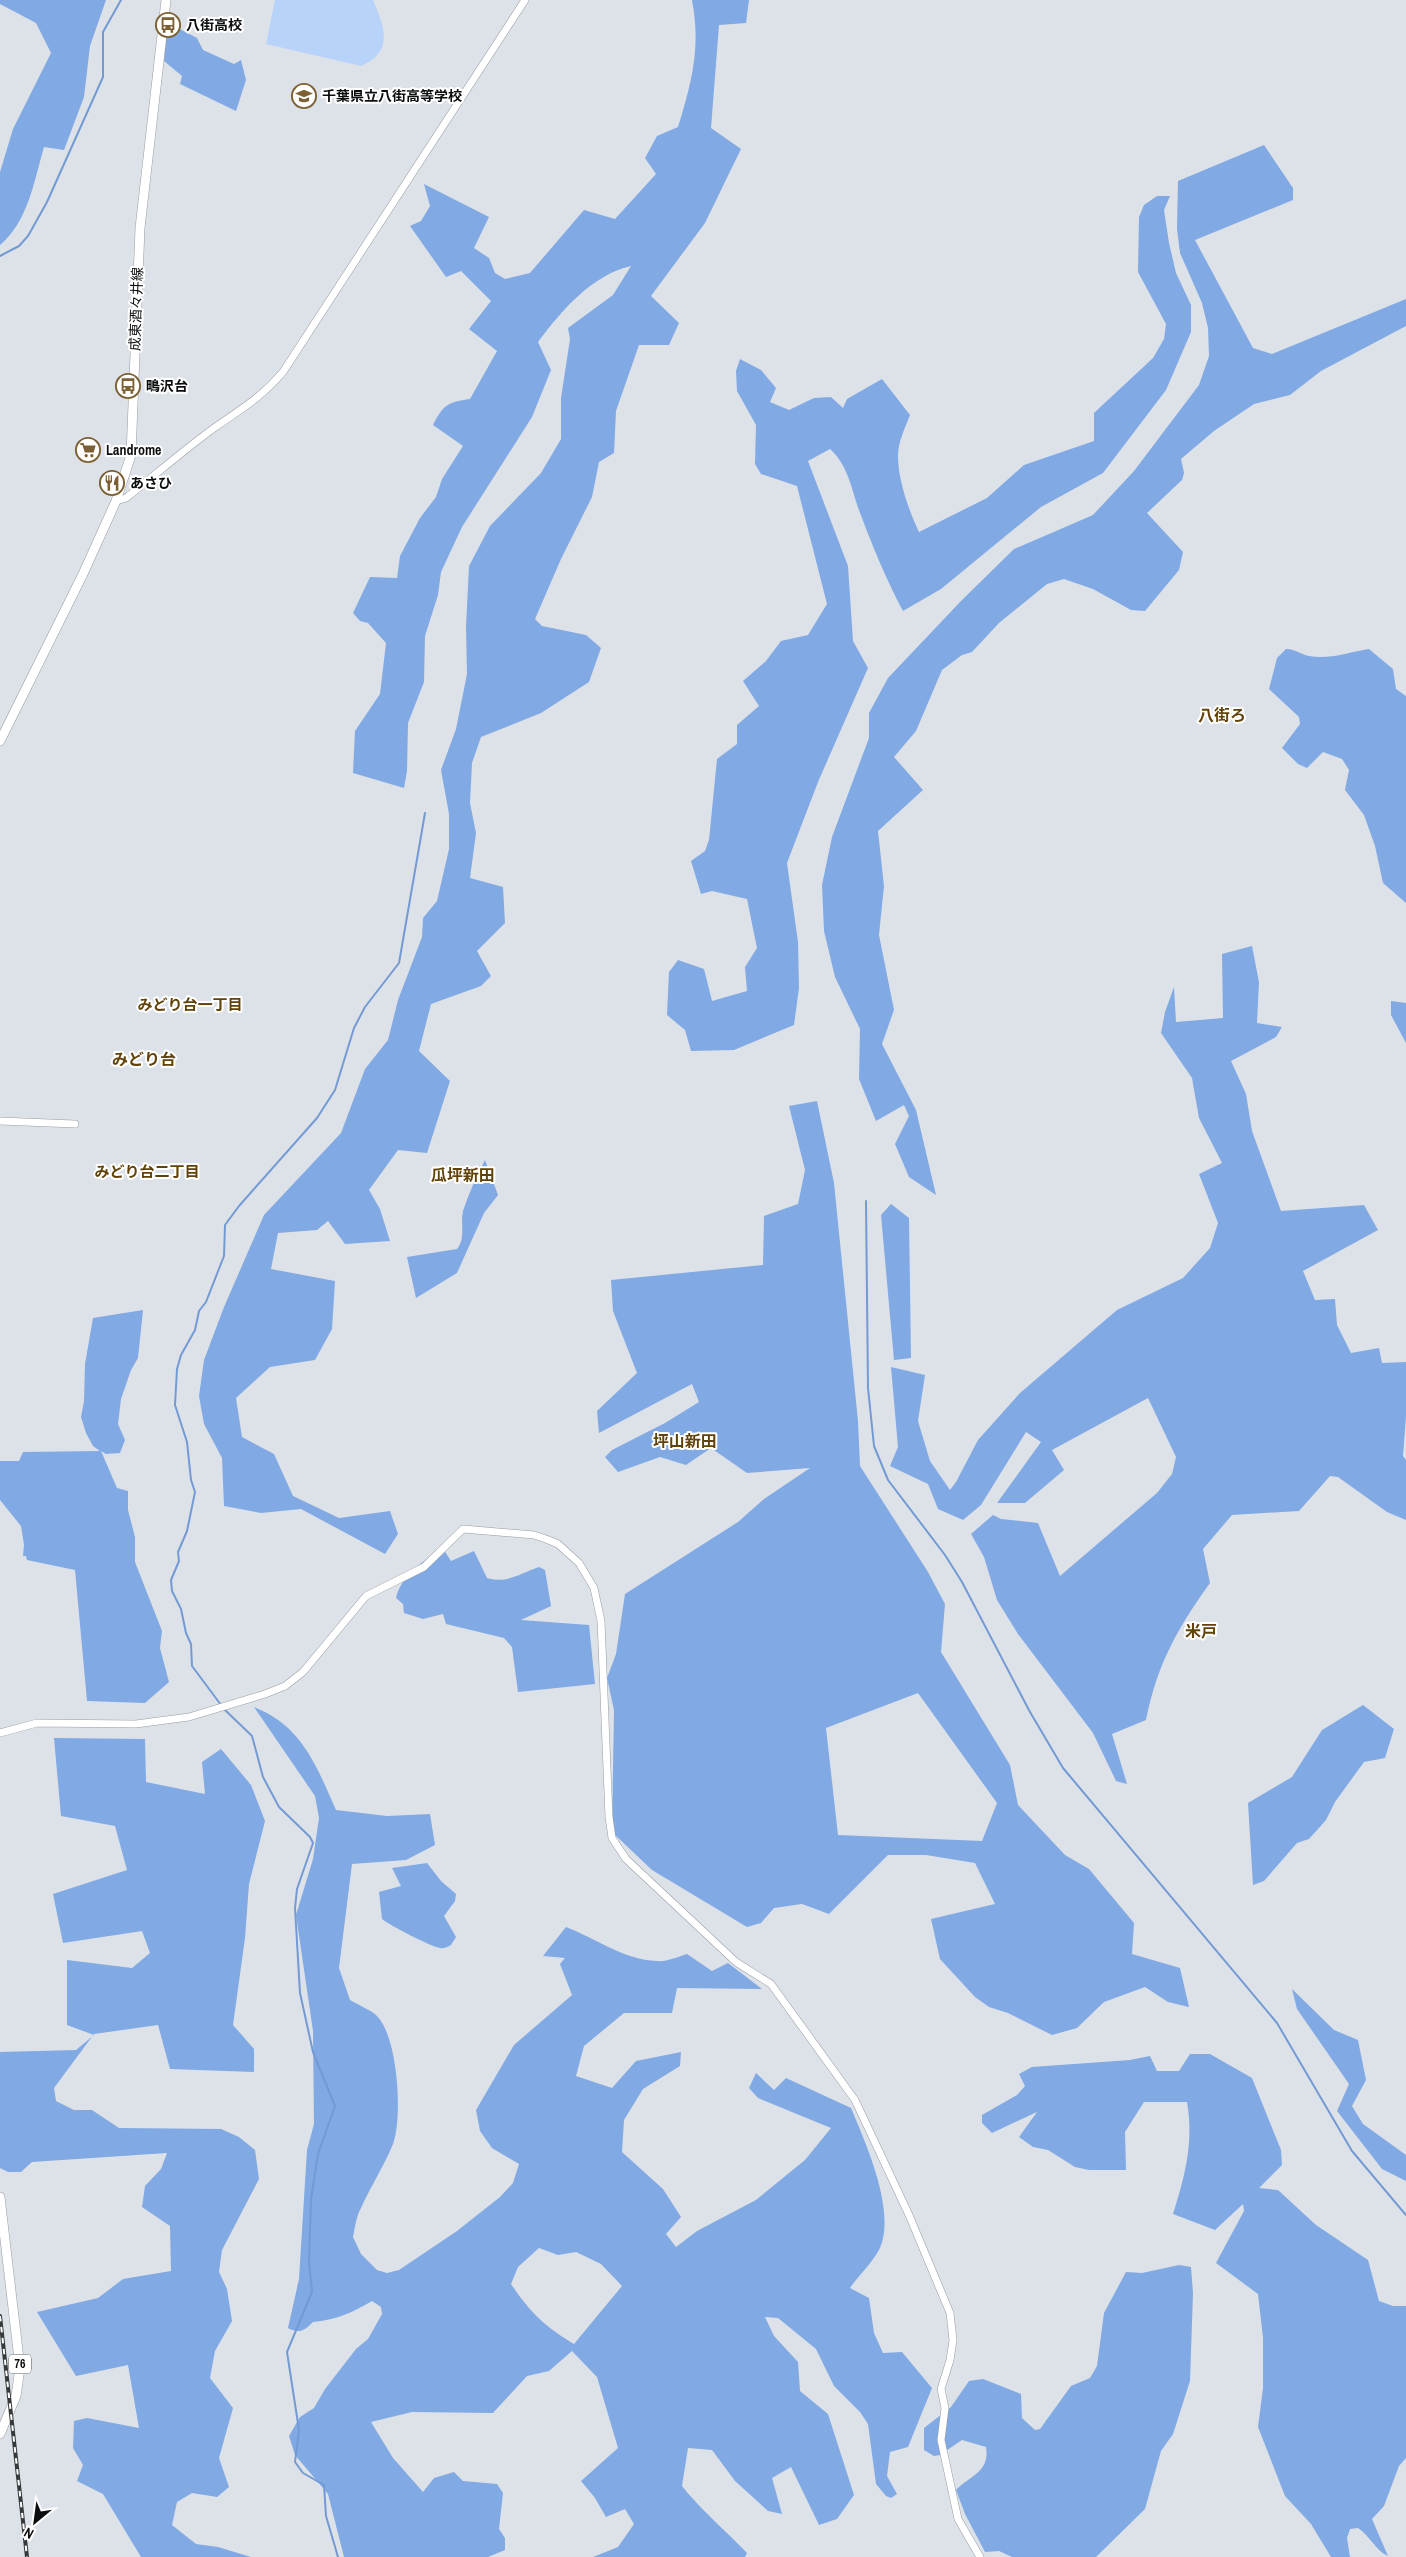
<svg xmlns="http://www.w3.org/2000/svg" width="1406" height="2557" font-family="'Archivo Narrow','Noto Sans JP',sans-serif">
	<rect width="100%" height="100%" fill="#dde2e9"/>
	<!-- green -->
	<path fill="#b8d3fa" d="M 275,0 L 373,0 C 384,27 395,51 361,66 L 266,44 Z"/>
	<!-- forest -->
	<g fill="#81a9e3" fill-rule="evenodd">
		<path d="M 0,0 L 106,0 L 90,46 L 84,97 L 64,150 L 44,147 C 34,181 28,222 0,245 L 0,172 L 13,129 L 51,53 L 36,23 L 0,4 Z"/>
		<path d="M 692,0 L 749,0 L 746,23 L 719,25 L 711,128 L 741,149 L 705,223 L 651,296 L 679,323 L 669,345 L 639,345 L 616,411 L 614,453 L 599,462 L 592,497 L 561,559 L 535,619 L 542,626 L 586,635 L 601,648 L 589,682 L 541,713 L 481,737 L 472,763 L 470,803 L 476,833 L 470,878 L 503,887 L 505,923 L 477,951 L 491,976 L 481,986 L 431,1004 L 419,1051 L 450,1081 L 427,1153 L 398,1150 L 369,1190 L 380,1209 L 390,1241 L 345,1244 L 328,1221 L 317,1230 L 278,1233 L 271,1269 L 335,1281 L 332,1329 L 315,1360 L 270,1367 L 236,1398 L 242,1437 L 274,1454 L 293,1496 L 339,1518 L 390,1511 L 398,1534 L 385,1554 L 301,1509 L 261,1513 L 224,1506 L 222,1458 L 204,1424 L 199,1396 L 204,1360 L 224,1307 L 264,1215 L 341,1133 L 365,1069 L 388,1040 L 398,1000 L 422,937 L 423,918 L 437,901 L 449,849 L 449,814 L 441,770 L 456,729 L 467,674 L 466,627 L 469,566 L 490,526 L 541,473 L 561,439 L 561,398 L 570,339 L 568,328 L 613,295 L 631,266 C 592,275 562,310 538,342 L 551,370 L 532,417 L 462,527 L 441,572 L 438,595 L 425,636 L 424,682 L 408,723 L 407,771 L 404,788 L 353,773 L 355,731 L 380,694 L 386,643 L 368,623 L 360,621 L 353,613 L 370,577 L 397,578 L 400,556 L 420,518 L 436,497 L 442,479 L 463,446 L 433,425 C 443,405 448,402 470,399 L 497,351 L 469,329 L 491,301 L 461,271 L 446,277 L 410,226 L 421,221 L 430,206 L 424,184 L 489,217 L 474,248 L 489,258 L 495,273 L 505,279 L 530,273 L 584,210 L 615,219 L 656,174 L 645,158 L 657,136 L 678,127 C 692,82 701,47 692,0 Z"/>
		<path d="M 172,25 L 197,38 L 203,50 L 234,64 L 241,60 L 246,80 L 236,111 L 180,84 L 182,76 L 164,61 L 167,26 Z"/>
		<path d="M 1264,145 L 1293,188 L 1293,200 L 1195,240 L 1253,348 L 1272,354 L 1406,299 L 1406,326 L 1321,371 L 1290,395 L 1254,404 L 1214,431 L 1181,459 L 1184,473 L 1182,480 L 1147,513 L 1183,552 L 1179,570 L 1145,611 L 1131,610 L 1093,589 L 1064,579 L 1047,584 L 999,623 L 972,652 L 962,655 L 942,670 L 916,731 L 894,757 L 923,790 L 878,831 L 884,886 L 879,935 L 894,1010 L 882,1044 L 916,1110 L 936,1195 L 909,1177 L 895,1144 L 909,1116 L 904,1105 L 876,1121 L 859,1079 L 860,1029 L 835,977 L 824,931 L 822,885 L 832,837 L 869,738 L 869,713 L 888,678 L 961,601 L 1014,549 L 1093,515 L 1134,471 L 1199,385 L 1209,356 L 1208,328 L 1202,303 L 1180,253 L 1177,229 L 1178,181 Z"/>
		<path d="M 1157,196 L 1170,196 L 1164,210 L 1169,243 L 1176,273 L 1191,305 L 1191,332 L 1166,390 L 1103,473 L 1041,507 L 941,589 L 903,611 C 887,581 874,550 862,518 C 852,494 850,467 830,449 L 808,461 L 848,566 L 853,641 L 868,668 L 818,782 L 787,863 L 798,942 L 799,988 L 794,1025 L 734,1050 L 691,1051 L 685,1030 L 667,1015 L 669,972 L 678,960 L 704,969 L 712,1001 L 747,991 L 745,967 L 757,948 L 747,899 L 712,891 L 701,894 L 691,861 L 705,851 L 709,840 L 717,759 L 737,744 L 737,725 L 759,706 L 743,681 L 766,661 L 781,641 L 808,635 L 827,604 L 797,486 L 761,474 L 755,464 L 756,425 L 737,391 L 736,371 L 740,359 L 761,370 L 776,388 L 770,402 L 789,410 L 814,398 L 831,397 L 843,408 L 847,399 L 882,379 L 910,415 C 905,428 898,442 898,456 C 898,480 909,511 919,532 L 987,498 L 1024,465 L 1094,441 L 1094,413 L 1153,358 L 1164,339 L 1166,324 L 1138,272 L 1139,217 L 1144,205 Z"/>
		<path d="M 1286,649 C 1295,649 1300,654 1309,656 C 1328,660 1350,652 1369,649 L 1393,669 L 1396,689 L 1406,696 L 1406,903 L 1383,883 L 1375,846 L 1364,815 L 1345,790 L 1349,770 L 1342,759 L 1323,752 L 1307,768 L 1298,764 L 1282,748 L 1300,724 L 1299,717 L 1269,689 L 1277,658 Z"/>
		<path d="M 1252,946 L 1259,982 L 1257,1023 L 1282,1027 L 1276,1037 L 1231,1061 L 1246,1094 L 1252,1131 L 1281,1211 L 1364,1205 L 1378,1230 L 1303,1271 L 1315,1300 L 1335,1299 L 1337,1325 L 1351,1353 L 1379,1348 L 1382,1363 L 1406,1362 L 1406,1416 L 1403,1456 L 1406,1460 L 1406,1520 L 1387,1512 L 1338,1477 L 1330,1476 L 1299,1511 L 1232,1515 L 1203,1549 L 1210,1583 C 1177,1629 1157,1665 1146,1720 L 1112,1734 L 1127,1784 L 1116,1781 L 1093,1733 L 1018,1634 L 997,1600 L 984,1557 L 971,1534 L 993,1515 L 1001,1519 L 1038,1523 L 1060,1576 L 1157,1493 L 1172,1474 L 1176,1457 L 1148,1398 L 1052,1450 L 1064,1470 L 1025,1503 L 997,1503 L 1041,1442 L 1026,1432 L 981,1505 L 963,1520 L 938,1509 L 928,1484 L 890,1466 L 898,1447 L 891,1367 L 925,1375 L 918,1421 L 930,1461 L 950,1490 L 956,1482 L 978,1440 L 1020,1393 L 1117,1310 L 1183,1278 L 1210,1248 L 1218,1223 L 1199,1174 L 1222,1163 L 1199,1118 L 1192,1078 L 1161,1033 L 1165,1012 L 1174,987 L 1176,1022 L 1223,1018 L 1222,954 Z"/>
		<path d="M 1391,1001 L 1406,1003 L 1406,1043 L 1391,1015 Z"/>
		<path d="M 817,1101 L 834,1183 L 858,1421 L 860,1466 L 928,1572 L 945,1604 L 941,1652 L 1010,1765 L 1018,1805 L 1065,1855 L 1089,1869 L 1134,1923 L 1132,1954 L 1180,1968 L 1189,2007 L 1168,2002 L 1145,1987 L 1104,2002 L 1077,2028 L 1052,2035 L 1008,2013 L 989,2007 L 975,1997 L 940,1959 L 931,1919 L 995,1904 L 975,1863 L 926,1855 L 888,1855 L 829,1914 L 802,1904 L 774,1908 L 761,1923 L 747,1927 L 652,1870 L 612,1832 L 614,1710 L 607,1678 L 616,1654 L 625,1594 L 738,1522 L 764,1499 L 810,1468 L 747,1473 L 711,1448 L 686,1465 L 660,1457 L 618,1472 L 605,1457 L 612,1450 L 665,1423 L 699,1402 L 692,1384 L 599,1433 L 597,1411 L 637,1373 L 613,1311 L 611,1280 L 763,1265 L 764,1216 L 798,1204 L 805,1170 L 789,1106 ZM 918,1693 L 997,1803 L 982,1841 L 838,1835 L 826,1728 Z"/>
		<path d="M 485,1160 L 498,1195 L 484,1213 L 457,1273 L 416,1298 L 407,1257 L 457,1249 C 466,1238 460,1224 463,1211 C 469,1193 476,1177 485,1160 Z"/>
		<path d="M 891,1204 L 909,1218 L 911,1358 L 894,1360 L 881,1215 Z"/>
		<path d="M 143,1310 L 138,1358 L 131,1370 L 121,1399 L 118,1424 L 125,1440 L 120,1453 L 106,1454 L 101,1451 L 117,1488 L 128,1491 L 128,1510 L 135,1537 L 135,1562 L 162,1631 L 160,1648 L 169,1682 L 145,1703 L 87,1701 L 75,1570 L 27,1560 L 26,1556 L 23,1556 L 24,1545 L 21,1526 L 0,1500 L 0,1461 L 19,1461 L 23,1452 L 100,1451 L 93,1446 L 86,1433 L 81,1417 L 84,1401 L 85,1364 L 93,1318 Z"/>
		<path d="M 442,1547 L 451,1561 L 474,1551 L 487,1578 C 507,1584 521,1573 539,1567 L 545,1570 L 551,1606 L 521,1620 L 589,1625 L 595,1684 L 518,1692 L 512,1647 L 504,1638 L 446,1624 L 443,1614 L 423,1619 L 404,1613 L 403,1604 L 396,1598 C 400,1576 426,1560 442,1547 Z"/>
		<path d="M 1363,1705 L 1394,1729 L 1385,1758 L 1364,1762 L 1335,1802 L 1326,1820 L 1309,1839 L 1297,1843 L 1264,1881 L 1253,1885 L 1248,1803 L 1292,1777 L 1322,1730 Z"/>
		<path d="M 254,1707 C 302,1726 316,1765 336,1810 L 387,1816 L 430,1814 L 435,1845 L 406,1860 L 352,1864 L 339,1968 L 350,2000 C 358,2005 369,2009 376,2015 C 398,2035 403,2117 393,2144 C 384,2166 371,2186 361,2208 C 356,2217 355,2228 353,2237 L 361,2254 L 377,2270 L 387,2273 L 399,2270 L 457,2231 L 500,2197 L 513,2183 L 519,2164 L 492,2148 L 480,2131 L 476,2110 L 514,2045 L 572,1995 L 560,1964 L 565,1958 L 543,1956 L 566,1927 C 595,1938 624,1960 657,1961 C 666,1962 678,1957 687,1954 L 712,1971 L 728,1963 L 762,1989 L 677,1988 L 672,2013 L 624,2013 L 584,2046 L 576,2076 L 612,2088 L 636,2061 L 681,2052 L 680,2066 L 643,2089 L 624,2120 L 622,2152 L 663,2189 L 681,2217 L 666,2234 L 676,2247 L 697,2231 L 756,2200 L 805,2160 L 831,2128 L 758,2098 L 749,2088 L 756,2073 L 774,2090 L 786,2078 L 851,2108 C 866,2144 896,2210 880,2248 C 873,2262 859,2275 850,2288 L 869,2298 L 874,2333 L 883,2353 L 902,2352 L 932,2388 L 908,2447 L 890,2452 L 887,2476 L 897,2494 L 891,2498 L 886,2496 L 876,2484 L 868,2424 L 860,2412 L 834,2386 L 816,2349 L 778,2318 L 765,2317 L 774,2336 L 798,2362 L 800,2391 L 828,2414 L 854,2495 L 837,2519 L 819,2525 L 791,2467 L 772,2478 L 782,2514 L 768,2511 L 735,2481 L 712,2450 L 688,2448 L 682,2486 C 701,2510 725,2530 747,2553 L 745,2557 L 593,2557 L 618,2547 L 634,2524 L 625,2509 L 606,2517 L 595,2498 L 581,2481 L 618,2448 L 597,2377 L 572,2351 L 549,2371 L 527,2376 L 493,2413 L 412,2412 L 371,2422 L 393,2458 L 423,2492 L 434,2478 L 454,2472 L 463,2481 L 497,2484 L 503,2493 L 499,2529 L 505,2538 L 505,2550 L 488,2557 L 344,2557 L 328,2494 L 295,2455 L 289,2436 L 300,2417 L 314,2408 L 325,2389 L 356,2349 L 368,2339 L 382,2314 L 381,2307 L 372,2301 C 352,2313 335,2320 313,2322 C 304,2331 299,2334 288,2328 L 299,2279 L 307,2150 L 314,2124 L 313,2031 L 296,1915 L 313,1859 L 319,1818 L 315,1796 ZM 539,2248 L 558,2255 L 576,2252 L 601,2264 L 622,2286 L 574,2344 C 544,2326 530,2312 511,2284 L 518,2267 Z"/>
		<path d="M 54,1738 L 145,1739 L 146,1782 L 205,1794 L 202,1762 L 221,1749 L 251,1785 L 265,1821 L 249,1884 L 245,1938 L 233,2025 L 254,2049 L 254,2072 L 170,2069 L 158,2025 L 94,2034 L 54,2088 L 56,2101 L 74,2110 L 92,2110 L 119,2128 L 221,2129 L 239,2137 L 255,2150 L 259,2179 L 222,2250 L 219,2272 L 227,2289 L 232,2321 L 215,2351 L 210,2378 L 233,2408 L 219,2458 L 229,2487 L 217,2497 L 192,2493 L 177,2502 L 172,2525 L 196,2544 L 218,2547 L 251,2557 L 141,2557 L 103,2494 L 77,2481 L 83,2465 L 73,2448 L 74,2421 L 87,2418 L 139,2428 L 128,2365 L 76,2376 L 37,2312 L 98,2298 L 123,2279 L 171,2271 L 170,2226 L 142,2207 L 145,2186 L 161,2169 L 167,2153 L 32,2162 L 21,2172 L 8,2172 L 0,2168 L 0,2052 L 76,2050 L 94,2035 L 67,2025 L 67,1960 L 132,1968 L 150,1953 L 142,1931 L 63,1943 L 53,1894 L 127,1870 L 115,1826 L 61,1816 Z"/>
		<path d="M 427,1863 L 441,1881 L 456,1894 L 455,1901 L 444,1916 L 456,1937 L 451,1945 C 447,1947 444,1949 440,1948 C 432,1947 389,1925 382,1919 L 379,1892 L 401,1886 L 392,1868 Z"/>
		<path d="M 1292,1989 L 1334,2030 L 1358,2040 L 1366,2080 L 1352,2106 L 1363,2124 L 1406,2155 L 1406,2181 L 1382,2169 L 1337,2111 L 1349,2084 L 1297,2009 Z"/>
		<path d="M 1190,2054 L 1210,2054 L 1252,2078 L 1281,2150 L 1282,2165 L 1259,2188 L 1278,2190 L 1316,2225 L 1368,2260 L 1379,2301 L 1393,2306 L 1406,2306 L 1406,2458 L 1399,2466 L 1384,2506 L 1372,2519 L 1388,2556 C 1375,2550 1370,2536 1358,2528 L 1350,2529 L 1347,2538 L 1350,2557 L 1331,2557 L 1311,2524 L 1285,2496 L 1258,2427 L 1263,2388 L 1263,2338 L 1258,2294 L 1216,2263 L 1244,2211 L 1243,2204 L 1215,2230 L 1173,2214 C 1185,2176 1194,2142 1187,2102 L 1144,2102 L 1125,2132 L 1126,2170 L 1089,2170 L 1075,2167 L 1048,2150 L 1033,2147 L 1019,2137 L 1037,2112 L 992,2133 L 982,2123 L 982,2115 L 1017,2095 L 1025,2086 L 1019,2074 L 1032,2067 L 1130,2060 L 1150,2056 L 1157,2071 L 1179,2071 Z"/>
		<path d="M 1179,2265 L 1191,2267 L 1193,2293 L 1190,2381 L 1173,2434 L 1161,2451 L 1145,2509 L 1096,2557 L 1012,2557 L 999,2551 L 985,2552 L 965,2514 L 956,2490 C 971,2475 990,2472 986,2447 L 962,2440 L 940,2455 L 934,2456 L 924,2450 L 924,2428 L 951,2407 L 969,2381 L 983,2379 L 1021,2394 L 1022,2418 L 1035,2430 L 1040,2429 L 1071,2386 L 1090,2378 L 1097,2366 L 1104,2313 L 1126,2272 L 1142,2273 Z"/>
	</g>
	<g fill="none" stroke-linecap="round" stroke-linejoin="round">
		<!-- stream -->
		<g stroke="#739ad3" stroke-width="2">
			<path d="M 0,256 L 19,246 L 28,236 L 47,202 L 103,77 L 103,32 L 121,0"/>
			<path d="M 866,1201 L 868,1388 L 874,1446 L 888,1480 L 945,1555 L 962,1582 L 1030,1712 L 1063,1768 L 1277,2023 L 1352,2151 L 1406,2215"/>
			<path d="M 221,1705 L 192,1666 L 191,1644 L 186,1633 L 181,1609 L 172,1591 L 171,1580 L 179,1561 L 178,1552 L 187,1531 L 195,1492 L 191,1480 L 187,1442 L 175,1405 L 177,1369 L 181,1355 L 195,1330 L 199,1311 L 206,1302 L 224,1256 L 225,1225 L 239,1206 L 317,1118 L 335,1090 L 354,1028 L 365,1007 L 399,963 L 425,813"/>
			<path d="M 224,1709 L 252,1736 L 263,1777 L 279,1807 L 310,1837 L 313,1843 L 297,1889 L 295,1908 L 300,1993 L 313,2052 L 335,2106 L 318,2154 L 311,2199 L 309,2261 L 312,2292 L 287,2352 L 299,2430 L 295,2462 L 303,2473 L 324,2485 L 326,2516 L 338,2557"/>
		</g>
		<defs>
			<g id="minor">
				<path d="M 116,501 L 126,498 C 155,475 184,450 214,428 C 241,409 261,398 283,372 L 525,0"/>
				<path d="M 0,1121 L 75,1124"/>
				<path d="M 0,1733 L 37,1723 L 136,1724 L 189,1717 L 265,1694 L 285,1686 L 303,1672 L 366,1596 L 424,1567 L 463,1529 L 534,1535 L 546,1539 L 558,1544 L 579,1563 L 594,1588 L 601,1621 L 609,1817 L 612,1838 L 626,1859 L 736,1962 L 771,1984 L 855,2100 L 909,2215 L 950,2313 L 953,2340 L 950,2360 L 941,2389 L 945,2408 L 941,2440 L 958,2519 L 980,2557"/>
			</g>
			<g id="major">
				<path d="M 0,741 L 83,574 L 116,501 L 131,455 L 140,228 L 166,0"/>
				<path d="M 0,2197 L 20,2368 L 16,2396 L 0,2434"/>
			</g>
		</defs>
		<!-- minor casing -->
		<use href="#minor" stroke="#979ca3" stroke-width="8"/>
		<!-- major casing -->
		<use href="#major" stroke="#979ca3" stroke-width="10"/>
		<!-- minor -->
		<use href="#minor" stroke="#fff" stroke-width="7"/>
		<!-- major -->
		<use href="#major" stroke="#fff" stroke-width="9"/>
		<defs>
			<path id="rail" d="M 0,2316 L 27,2557"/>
		</defs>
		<!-- rail casing -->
		<use href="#rail" stroke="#36393c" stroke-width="4"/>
		<!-- rail -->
		<use href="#rail" stroke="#fff" stroke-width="2" stroke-dasharray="5.5" stroke-linecap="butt"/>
	</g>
	<!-- icons -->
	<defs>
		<symbol id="bus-ring" viewBox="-11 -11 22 22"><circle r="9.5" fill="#fff" stroke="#7c6033" stroke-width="1.5"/><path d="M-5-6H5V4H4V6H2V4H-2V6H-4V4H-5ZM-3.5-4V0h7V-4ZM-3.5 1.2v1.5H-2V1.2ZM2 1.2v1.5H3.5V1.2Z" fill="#7c6033"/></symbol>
		<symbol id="school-ring" viewBox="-11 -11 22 22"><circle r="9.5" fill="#fff" stroke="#7c6033" stroke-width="1.5"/><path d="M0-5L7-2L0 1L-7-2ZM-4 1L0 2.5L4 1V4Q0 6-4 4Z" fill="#7c6033"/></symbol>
		<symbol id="supermarket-ring" viewBox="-11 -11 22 22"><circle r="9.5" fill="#fff" stroke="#7c6033" stroke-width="1.5"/><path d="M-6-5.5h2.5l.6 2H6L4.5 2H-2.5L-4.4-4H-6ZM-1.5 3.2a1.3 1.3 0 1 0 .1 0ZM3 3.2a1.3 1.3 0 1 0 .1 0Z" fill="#7c6033"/></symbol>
		<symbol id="restaurant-ring" viewBox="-11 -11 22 22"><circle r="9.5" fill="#fff" stroke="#7c6033" stroke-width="1.5"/><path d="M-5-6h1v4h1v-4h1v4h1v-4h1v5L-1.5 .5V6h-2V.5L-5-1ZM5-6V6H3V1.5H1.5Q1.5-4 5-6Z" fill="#7c6033"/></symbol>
	</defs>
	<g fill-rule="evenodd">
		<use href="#bus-ring" x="154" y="11" width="28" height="28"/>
		<use href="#school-ring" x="290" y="82" width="28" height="28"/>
		<use href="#bus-ring" x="114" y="372" width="28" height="28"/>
		<use href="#supermarket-ring" x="74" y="436" width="28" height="28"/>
		<use href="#restaurant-ring" x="98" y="469" width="28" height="28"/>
	</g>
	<g text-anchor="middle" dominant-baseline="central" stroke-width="4" stroke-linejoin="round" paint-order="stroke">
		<!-- shield labels -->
		<rect fill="#fff" stroke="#545657" stroke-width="1" x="9" y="2354.5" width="22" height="19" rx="4"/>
		<g font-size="12" font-weight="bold" fill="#0b0d0f">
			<text x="20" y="2364">76</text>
		</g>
		<!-- poi labels -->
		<g font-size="14" font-weight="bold" fill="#0b0d0f" stroke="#fff" text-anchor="start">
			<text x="186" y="25">八街高校</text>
			<text x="322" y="96">千葉県立八街高等学校</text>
			<text x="146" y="386">鴫沢台</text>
			<text x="106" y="450">Landrome</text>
			<text x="130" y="483">あさひ</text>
		</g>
		<!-- street labels -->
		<g font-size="14" fill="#0b0d0f" stroke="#fff">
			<text transform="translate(136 309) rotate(-88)">成東酒々井線</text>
		</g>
		<!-- neighbourhood labels -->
		<g font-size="15" font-weight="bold" fill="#61430a" stroke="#fff">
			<text x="190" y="1004">みどり台一丁目</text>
			<text x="147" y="1171">みどり台二丁目</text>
		</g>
		<!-- quarter labels -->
		<g font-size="16" font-weight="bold" fill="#61430a" stroke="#fff">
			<text x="1222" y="715">八街ろ</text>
			<text x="144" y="1059">みどり台</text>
			<text x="463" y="1175">瓜坪新田</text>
			<text x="685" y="1441">坪山新田</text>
			<text x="1201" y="1631">米戸</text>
		</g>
	</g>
	<!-- north arrow -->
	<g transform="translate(35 2522) rotate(209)" stroke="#ffffff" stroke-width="4" paint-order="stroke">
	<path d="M0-4L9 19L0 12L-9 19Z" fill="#0b0d0f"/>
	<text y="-8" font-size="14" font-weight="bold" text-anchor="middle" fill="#0b0d0f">N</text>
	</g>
</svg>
